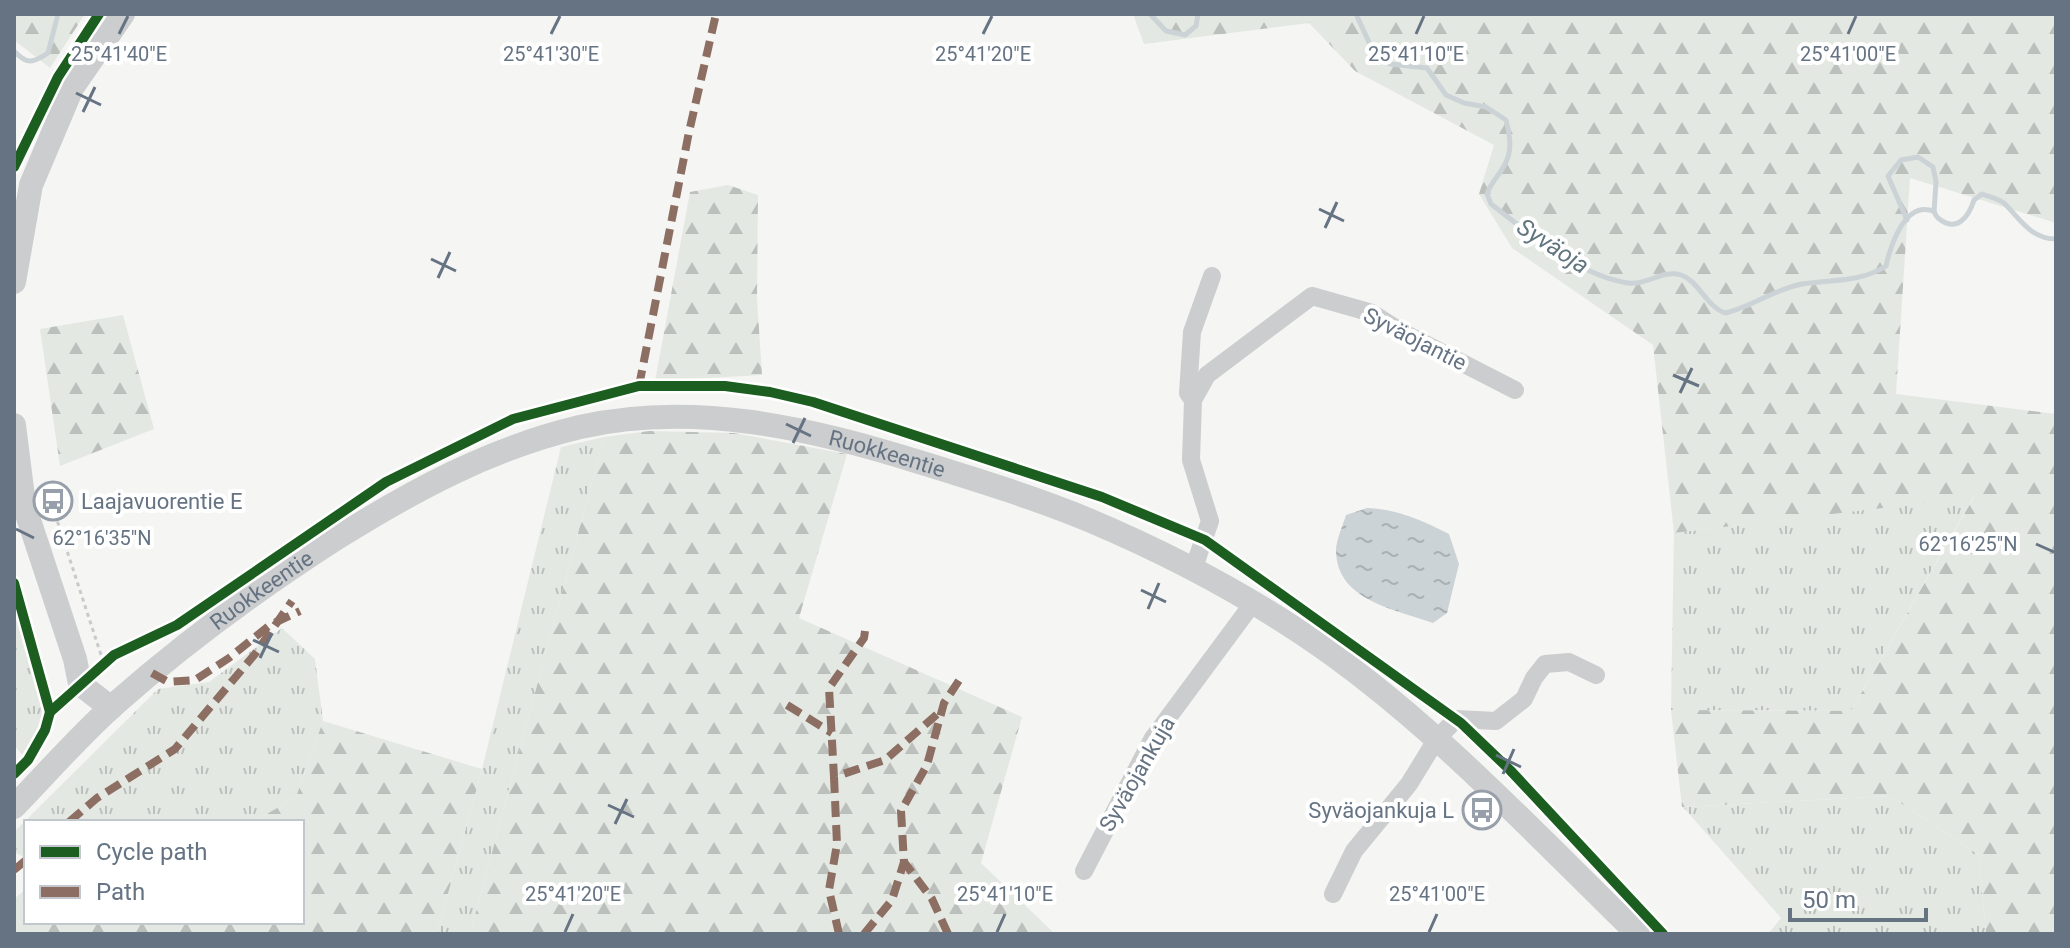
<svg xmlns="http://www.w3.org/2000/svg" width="2070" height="948" font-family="Roboto,sans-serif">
	<defs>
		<pattern id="grass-tufts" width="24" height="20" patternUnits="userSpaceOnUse" patternTransform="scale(2)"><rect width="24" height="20" fill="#e4e8e2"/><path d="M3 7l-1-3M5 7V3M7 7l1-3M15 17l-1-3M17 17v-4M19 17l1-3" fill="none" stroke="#bcc0bd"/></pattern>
		<pattern id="forest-firs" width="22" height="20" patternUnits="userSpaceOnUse" patternTransform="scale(2)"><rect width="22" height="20" fill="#e4e8e2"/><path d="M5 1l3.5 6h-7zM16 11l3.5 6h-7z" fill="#bcc0bd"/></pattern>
		<pattern id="water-ripples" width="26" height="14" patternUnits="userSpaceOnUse" patternTransform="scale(2)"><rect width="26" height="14" fill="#ccd3d6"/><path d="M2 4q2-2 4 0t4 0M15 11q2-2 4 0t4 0" fill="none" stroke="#a9b0b3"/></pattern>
	</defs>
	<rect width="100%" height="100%" fill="#f5f5f3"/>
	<!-- grass -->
	<g fill="url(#grass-tufts)">
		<path d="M 604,437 L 470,934 L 437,934 L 482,769 L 561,447 Z"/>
		<path d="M 1974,496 L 1851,711 L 1671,710 L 1674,533 Z"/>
		<path d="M 14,608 L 46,713 L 41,728 L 25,758 L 14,745 Z"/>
		<path d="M 282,628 L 315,659 L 323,721 L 296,797 L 253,822 L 26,822 L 26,858 L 14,852 L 14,832 L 158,689 L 209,682 Z"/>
		<path d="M 1890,796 L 1979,855 L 1986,934 L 1768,934 L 1781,918 L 1683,807 Z"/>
	</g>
	<!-- forest -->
	<g fill="url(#forest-firs)">
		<path d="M 14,14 L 85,14 L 50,68 L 14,40 Z"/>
		<path d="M 1133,14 L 2056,14 L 2056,223 L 1910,178 L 1896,394 L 2056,414 L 2056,934 L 1986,934 L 1979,855 L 1890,796 L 1682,807 L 1671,710 L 1851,711 L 1974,497 L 1674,533 L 1653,345 L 1512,248 L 1479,194 L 1494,145 L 1355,71 L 1309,23 L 1144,44 Z"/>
		<path d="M 728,185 L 758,195 L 757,298 L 762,375 L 655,381 L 690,192 Z"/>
		<path d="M 123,315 L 154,429 L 60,466 L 40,329 Z"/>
		<path d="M 649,431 L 734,433 L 847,454 L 799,618 L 1022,717 L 981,863 L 1055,934 L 470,934 L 604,437 Z"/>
		<path d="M 323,721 L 482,769 L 437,934 L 14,934 L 14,899 L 26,889 L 26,922 L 302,922 L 302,822 L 253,822 L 296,797 Z"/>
	</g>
	<!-- water -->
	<path fill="url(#water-ripples)" d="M 1367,508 C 1397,509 1422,520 1449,534 L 1459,564 L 1447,613 L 1433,623 C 1395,609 1337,601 1336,551 C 1336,540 1343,525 1346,515 Z"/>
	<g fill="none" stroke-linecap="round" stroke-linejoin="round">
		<!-- stream -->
		<g stroke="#ccd3d6" stroke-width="5">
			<path d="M 1150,14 L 1166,31 L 1185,35 L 1196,26 L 1198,14"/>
			<path d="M 1356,14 L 1374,53 L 1390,64 L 1427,68 L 1446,95 L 1464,103 L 1486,107 L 1506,120 C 1510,136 1513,151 1504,166 C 1498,177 1491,182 1487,194 L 1491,204 C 1529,233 1579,276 1628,283 C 1646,286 1663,269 1681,275 C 1699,281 1707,308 1726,313 C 1753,306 1775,289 1802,284 C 1832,279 1859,283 1886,266 C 1890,248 1903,205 1929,210 C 1939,212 1931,211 1938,218 C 1957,234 1969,216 1974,200 L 1982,194 C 1989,197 2000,199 2005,204 C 2020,219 2031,239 2056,239"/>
			<path d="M 14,51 C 27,65 33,63 48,53 L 58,14"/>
			<path d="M 1907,220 L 1888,176 L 1901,160 L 1918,157 L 1933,167 L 1936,182 L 1934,212"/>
		</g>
		<!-- path -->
		<path stroke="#cacacb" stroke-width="3" stroke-dasharray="4 4" stroke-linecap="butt" d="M 55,514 L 104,664"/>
		<!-- minor -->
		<g stroke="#cccdce" stroke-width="18">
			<path d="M 1193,400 L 1188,393 L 1192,332 L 1212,276"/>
			<path d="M 1193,570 L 1210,521 L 1191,460 L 1193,400 L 1207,375 L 1312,296 L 1372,313 L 1400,331 L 1515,390"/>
			<path d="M 1084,871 L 1153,738 L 1253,603"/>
			<path d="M 1333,894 L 1354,851 L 1409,784 L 1436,740 L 1456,719 L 1496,721 L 1524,699 L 1534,678 L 1545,664 L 1569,662 L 1596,675"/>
		</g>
		<!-- tertiary -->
		<g stroke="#cccdce" stroke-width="24">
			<path d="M 14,282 L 31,185 L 72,88 L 123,14"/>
			<path d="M 14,425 L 24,505 L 75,659 L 80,684 L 111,708"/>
			<path id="s1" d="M 14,807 C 47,773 79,736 115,704 C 184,643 259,588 337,538 C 414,490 491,448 580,427 C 692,401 812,428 919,462 C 977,480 1036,498 1091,521 C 1164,552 1237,590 1303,634 C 1425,715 1533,832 1638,934"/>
		</g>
		<!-- quiet -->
		<g stroke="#8d6e63" stroke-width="8" stroke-dasharray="16 8" stroke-linecap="butt">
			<path d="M 639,386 L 689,132 L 716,14"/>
			<path d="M 865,631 L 864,638 L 829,688 L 834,777 L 885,760 L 943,709"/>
			<path d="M 152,673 L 168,682 L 195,680 L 229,658 L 270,625 L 300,611"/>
			<path d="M 787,705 L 832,733"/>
			<path d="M 834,777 L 837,844 L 829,890 L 839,934"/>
			<path d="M 69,822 L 97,798 L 175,749 L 255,654 L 292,601"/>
			<path d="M 14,870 L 26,860"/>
			<path d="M 864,934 L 892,900 L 904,862"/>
			<path d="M 948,934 L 932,899 L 904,862 L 901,811 L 927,765 L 944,703 L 960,679"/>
		</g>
		<defs>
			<g id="cycleway">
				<path d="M 14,167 L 58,77 L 99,14"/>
				<path d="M 14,583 L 50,712"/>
				<path d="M 14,774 L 28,760 L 45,730 L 50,712 L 114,655 L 177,625 L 386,482 L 513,419 L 639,386 L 725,386 L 770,392 L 813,402 L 1102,497 L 1205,540 L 1461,723 L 1510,770 L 1663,934"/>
			</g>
		</defs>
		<!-- cycleway casing -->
		<use href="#cycleway" stroke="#fff" stroke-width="15"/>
		<!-- cycleway -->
		<use href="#cycleway" stroke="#1b5e20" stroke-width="10"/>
	</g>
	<!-- ticks -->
	<path fill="none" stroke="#657383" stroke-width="3" d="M 119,34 L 128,16M 551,34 L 560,16M 983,34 L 992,16M 1416,34 L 1424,16M 1848,34 L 1856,16M 76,93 L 101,105M 83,112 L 95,87M 1319,209 L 1344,221M 1325,228 L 1337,202M 431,259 L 456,271M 438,278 L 450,252M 1673,375 L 1699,386M 1680,393 L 1692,368M 786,424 L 811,436M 793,443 L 805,418M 16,529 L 34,538M 2036,544 L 2054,552M 1141,590 L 1166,602M 1148,609 L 1159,583M 253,640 L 279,652M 260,658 L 272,633M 1496,755 L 1521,767M 1503,774 L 1514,749M 608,805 L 634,817M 615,824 L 627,799M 565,932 L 573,914M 997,932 L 1005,914M 1429,932 L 1437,914"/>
	<!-- icons -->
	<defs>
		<symbol id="bus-ring" viewBox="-11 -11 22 22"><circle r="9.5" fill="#fff" stroke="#97a0aa" stroke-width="1.5"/><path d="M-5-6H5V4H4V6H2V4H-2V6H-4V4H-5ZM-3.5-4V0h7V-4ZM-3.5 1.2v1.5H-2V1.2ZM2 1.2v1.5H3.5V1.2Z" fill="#97a0aa"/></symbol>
	</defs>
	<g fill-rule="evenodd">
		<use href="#bus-ring" x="31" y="479" width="44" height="44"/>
		<use href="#bus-ring" x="1460" y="788" width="44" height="44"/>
	</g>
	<g text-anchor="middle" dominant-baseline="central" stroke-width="8" stroke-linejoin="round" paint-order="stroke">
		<!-- street labels -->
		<g font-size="22" fill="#657383" stroke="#fff">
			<text transform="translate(1415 339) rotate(27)">Syväojantie</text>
			<text stroke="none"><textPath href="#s1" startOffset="1002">Ruokkeentie</textPath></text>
			<text stroke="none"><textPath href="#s1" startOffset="330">Ruokkeentie</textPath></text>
			<text transform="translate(1137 774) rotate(-60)">Syväojankuja</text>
		</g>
		<!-- poi labels -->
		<g font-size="22" fill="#657383" stroke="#fff" text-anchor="start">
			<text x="81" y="501">Laajavuorentie E</text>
			<text x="1454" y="810" text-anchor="end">Syväojankuja L</text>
		</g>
		<!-- water labels -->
		<g font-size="24" font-style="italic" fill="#61757f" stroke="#fff">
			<text transform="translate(1553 246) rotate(33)">Syväoja</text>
		</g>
	</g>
	<g font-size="20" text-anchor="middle" fill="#657383" stroke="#fff" stroke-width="8" stroke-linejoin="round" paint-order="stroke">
		<text x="119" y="61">25°41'40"E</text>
		<text x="551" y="61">25°41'30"E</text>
		<text x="983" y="61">25°41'20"E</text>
		<text x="1416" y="61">25°41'10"E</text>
		<text x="1848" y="61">25°41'00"E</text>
		<text x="102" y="545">62°16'35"N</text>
		<text x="1968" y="551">62°16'25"N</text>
		<text x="573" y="901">25°41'20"E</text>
		<text x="1005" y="901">25°41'10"E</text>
		<text x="1437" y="901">25°41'00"E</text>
	</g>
	<!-- border -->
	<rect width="2070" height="948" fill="none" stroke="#657383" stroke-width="32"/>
	<!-- legend -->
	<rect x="24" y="820" width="280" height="104" fill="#ffffff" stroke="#c1c7cd" stroke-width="2"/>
	<rect x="40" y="846" width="40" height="12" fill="#1b5e20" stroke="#c1c7cd" stroke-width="2"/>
	<text x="96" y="860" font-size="24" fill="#657383">Cycle path</text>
	<rect x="40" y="886" width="40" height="12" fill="#8d6e63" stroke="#c1c7cd" stroke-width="2"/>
	<text x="96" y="900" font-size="24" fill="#657383">Path</text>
	<!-- scale -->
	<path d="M1790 908v12h136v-12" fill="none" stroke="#657383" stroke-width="4"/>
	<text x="1802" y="908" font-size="24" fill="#657383" stroke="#ffffff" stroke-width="6" paint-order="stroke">50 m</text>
</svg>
